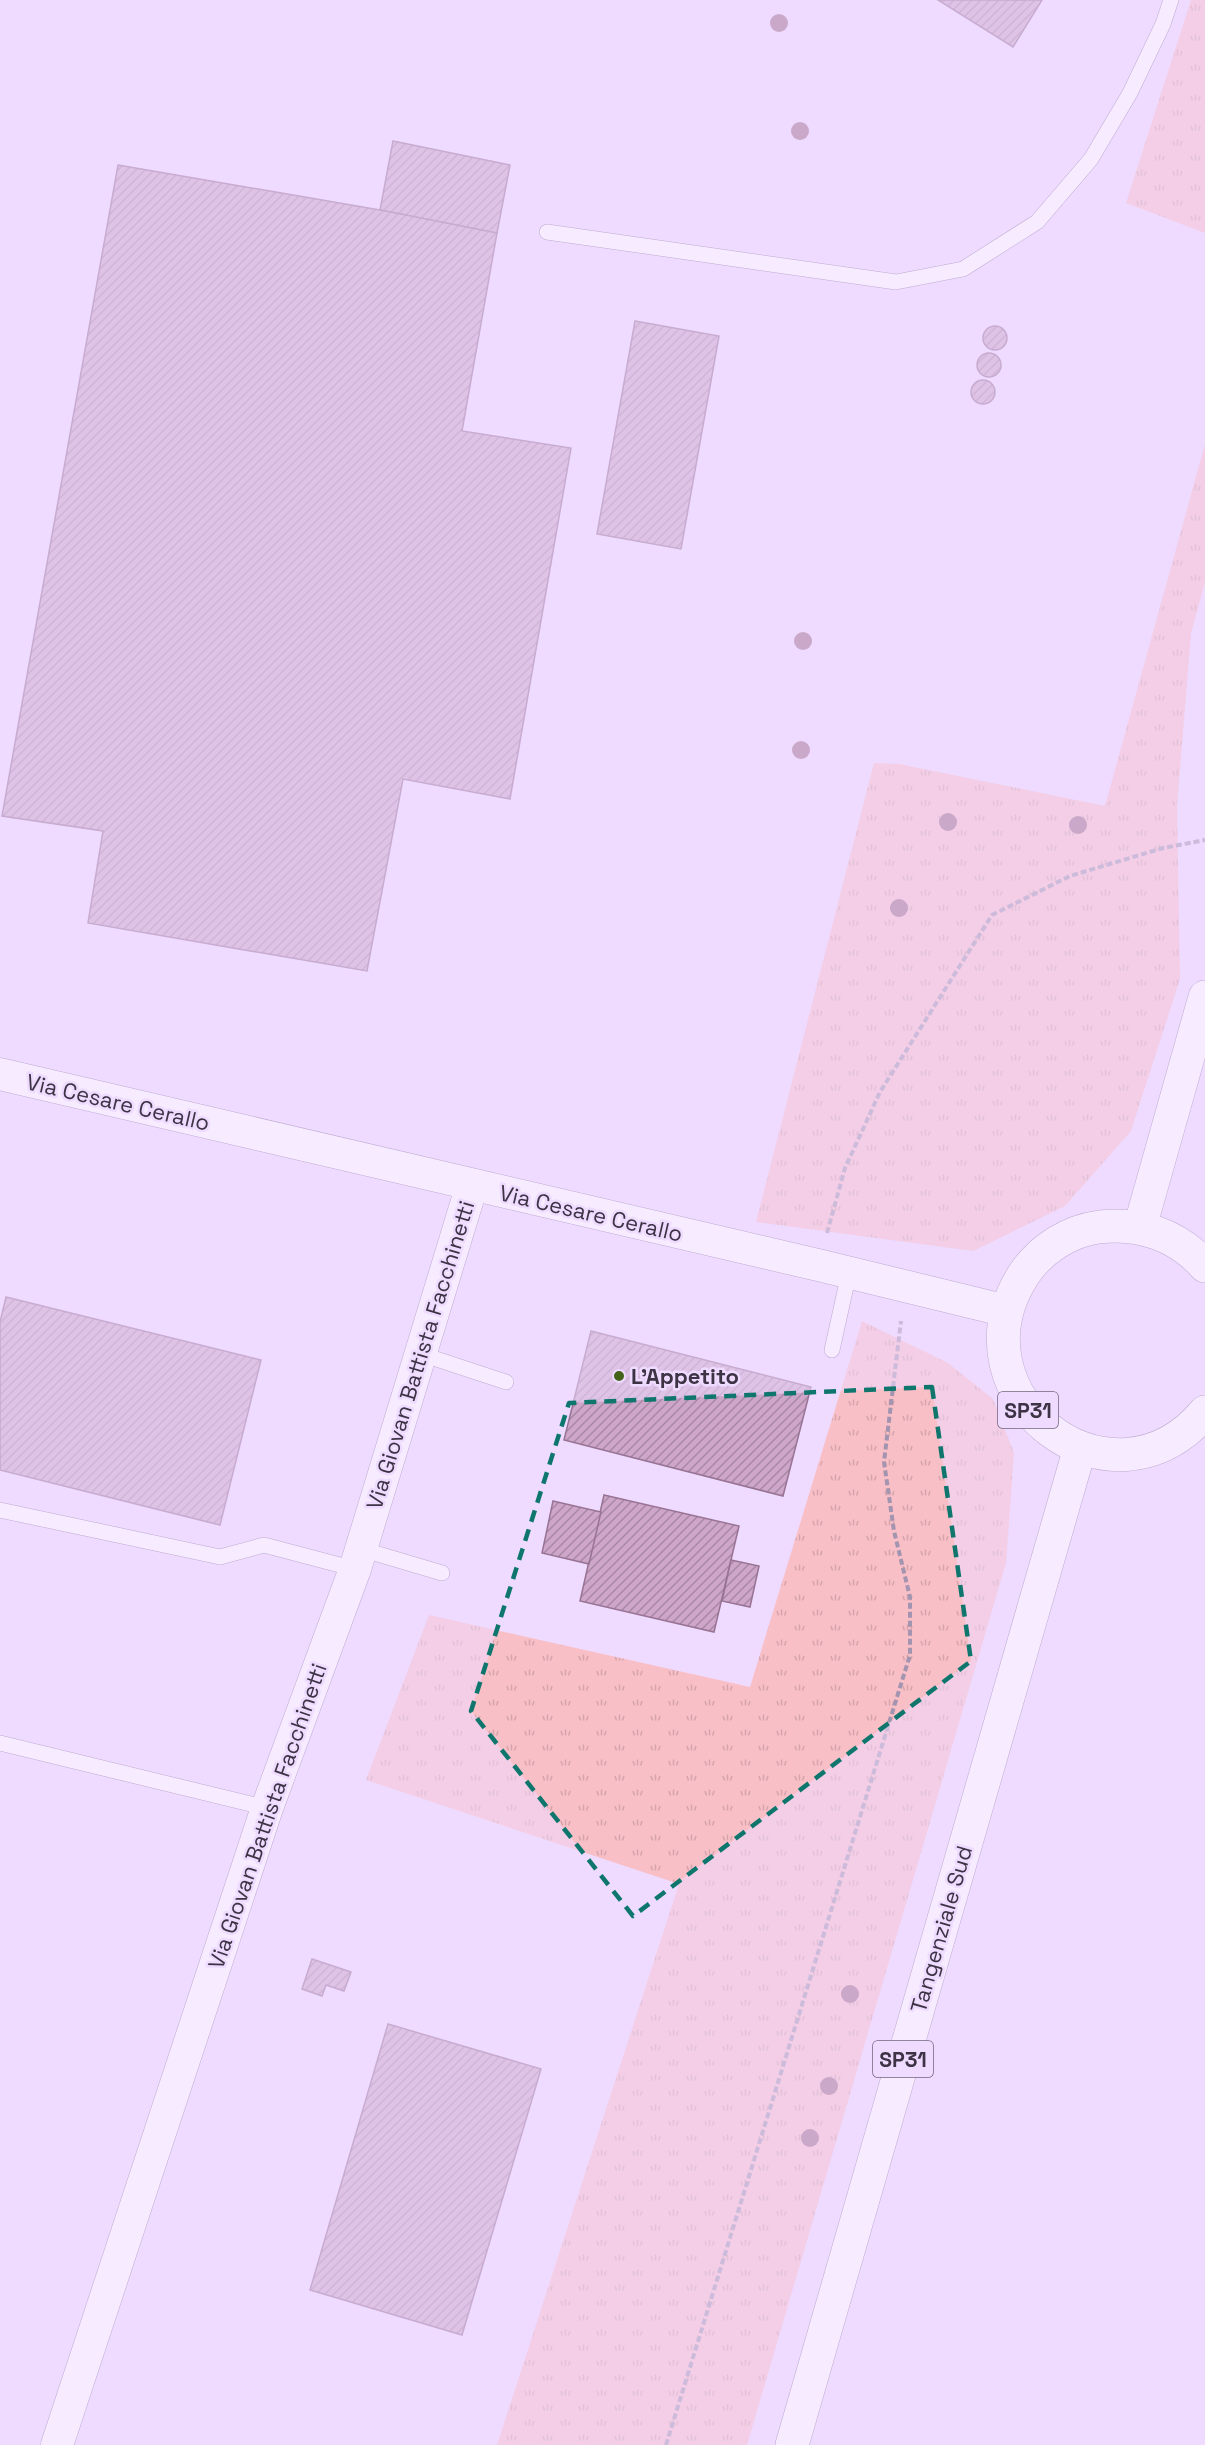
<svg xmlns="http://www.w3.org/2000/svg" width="1205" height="2445" font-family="'Space Grotesk',sans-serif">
	<defs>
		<pattern id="grass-tufts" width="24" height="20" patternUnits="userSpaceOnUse" patternTransform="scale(1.5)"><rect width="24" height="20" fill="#f9bfc7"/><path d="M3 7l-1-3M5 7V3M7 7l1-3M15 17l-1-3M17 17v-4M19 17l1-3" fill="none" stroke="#d6a5ac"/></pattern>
		<pattern id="building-hatch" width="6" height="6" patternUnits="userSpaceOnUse" patternTransform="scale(1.5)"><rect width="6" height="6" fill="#cda6c9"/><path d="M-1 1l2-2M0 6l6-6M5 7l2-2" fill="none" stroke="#a888a5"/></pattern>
	</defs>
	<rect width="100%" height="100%" fill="#eedbff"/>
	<!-- grass -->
	<g fill="url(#grass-tufts)">
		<path d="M 1191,0 L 1205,0 L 1205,233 L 1126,203 Z"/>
		<path d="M 1205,444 L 1205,582 L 1191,634 L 1177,806 L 1180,979 L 1131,1131 L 1065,1206 L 973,1251 L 756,1222 L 874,763 L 899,764 L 1105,806 Z"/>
		<path d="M 862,1321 L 948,1363 L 993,1399 L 1014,1453 L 1006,1563 L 747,2445 L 497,2445 L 679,1884 L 366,1780 L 429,1615 L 750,1687 Z"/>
	</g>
	<!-- building -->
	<g fill="url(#building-hatch)" stroke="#987394" stroke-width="1.5">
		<path d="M 938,0 L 1042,0 L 1013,47 Z"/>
		<path d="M 393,141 L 510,165 L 497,233 L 380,210 Z"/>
		<path d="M 118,165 L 380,210 L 497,233 L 462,431 L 571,448 L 510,799 L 403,779 L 367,971 L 88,923 L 103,831 L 2,816 Z"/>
		<path d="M 635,321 L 719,336 L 681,549 L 597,534 Z"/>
		<circle cx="995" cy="338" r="12"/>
		<circle cx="989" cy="365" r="12"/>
		<circle cx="983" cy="392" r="12"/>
		<path d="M 6,1297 L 261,1360 L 220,1525 L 0,1470 L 0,1322 Z"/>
		<path d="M 591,1331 L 811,1387 L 783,1496 L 564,1440 Z"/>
		<path d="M 604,1495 L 739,1526 L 714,1632 L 580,1601 Z"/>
		<path d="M 553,1501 L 601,1512 L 589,1564 L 542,1553 Z"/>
		<path d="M 731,1560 L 759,1566 L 750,1607 L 722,1601 Z"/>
		<path d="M 312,1959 L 351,1972 L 344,1991 L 326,1985 L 322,1996 L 302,1989 Z"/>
		<path d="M 388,2024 L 541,2069 L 462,2335 L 310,2290 Z"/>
	</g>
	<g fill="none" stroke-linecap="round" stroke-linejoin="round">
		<defs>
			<g id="service">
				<path d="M 547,232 L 896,282 L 963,269 L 1037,222 L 1091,159 L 1130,93 L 1163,24 L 1171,0"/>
				<path d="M 832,1350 L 849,1273"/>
				<path d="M 421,1354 L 506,1382"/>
				<path d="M 0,1510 L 220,1557 L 264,1545 L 355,1569"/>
				<path d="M 361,1549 L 442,1573"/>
				<path d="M 0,1743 L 267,1808"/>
			</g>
			<g id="minor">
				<path d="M 0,1074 L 818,1265 L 1007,1311"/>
				<path d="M 57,2445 L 267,1808 L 355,1569 L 472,1185"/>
			</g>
			<g id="primary">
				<path d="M 1140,1227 L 1205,997"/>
				<path d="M 1205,1266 C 1178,1235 1139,1222 1099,1227 C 1069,1231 1041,1249 1024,1274 C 945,1396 1112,1523 1205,1412"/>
				<path d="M 792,2445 L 1080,1448"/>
			</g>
		</defs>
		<!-- service casing -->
		<use href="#service" stroke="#87719a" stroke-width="16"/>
		<!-- minor casing -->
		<use href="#minor" stroke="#87719a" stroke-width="33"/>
		<!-- primary casing -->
		<use href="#primary" stroke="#87719a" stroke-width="34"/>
		<!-- path -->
		<g stroke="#a394b0" stroke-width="4" stroke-dasharray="6 3" stroke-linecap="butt">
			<path d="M 827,1233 L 845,1168 L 880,1092 L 992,915 L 1070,876 L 1163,848 L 1205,840"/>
			<path d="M 666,2445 L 910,1655 L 910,1597 L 894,1531 L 884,1462 L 901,1321"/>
		</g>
		<!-- service -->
		<use href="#service" stroke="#fff" stroke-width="15"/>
		<!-- minor -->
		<use href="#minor" stroke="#fff" stroke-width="32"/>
		<!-- primary -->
		<use href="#primary" stroke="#fff" stroke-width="33"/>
	</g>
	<!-- trees -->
	<g fill="#9e6a87">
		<circle cx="779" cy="23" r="9"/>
		<circle cx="800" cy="131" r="9"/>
		<circle cx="803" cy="641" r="9"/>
		<circle cx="801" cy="750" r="9"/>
		<circle cx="948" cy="822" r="9"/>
		<circle cx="1078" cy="825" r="9"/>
		<circle cx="899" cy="908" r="9"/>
		<circle cx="850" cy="1994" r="9"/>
		<circle cx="829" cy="2086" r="9"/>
		<circle cx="810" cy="2138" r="9"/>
	</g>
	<!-- marked area -->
	<path d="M0 0H1205V2445H0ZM 932,1387 L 971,1661 L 633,1916 L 471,1711 L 569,1403 Z" fill="#eedbff" fill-opacity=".55" fill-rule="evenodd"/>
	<path fill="none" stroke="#0f766e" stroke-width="4.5" stroke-dasharray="12 8" stroke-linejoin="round" d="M 932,1387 L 971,1661 L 633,1916 L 471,1711 L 569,1403 Z"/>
	<!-- markers -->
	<circle fill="#456318" stroke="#eedbff" stroke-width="2" cx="619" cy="1376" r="6"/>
	<g text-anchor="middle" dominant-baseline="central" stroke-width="5" stroke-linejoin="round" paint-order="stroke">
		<!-- shield labels -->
		<g fill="#eedbff" stroke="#72657d" stroke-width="1.5">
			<rect x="998" y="1392" width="60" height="36" rx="4.5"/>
			<rect x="873" y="2041" width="60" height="36" rx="4.5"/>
		</g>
		<g font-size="21" font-weight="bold" fill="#3d3345">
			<text x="1028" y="1410">SP31</text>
			<text x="903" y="2059">SP31</text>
		</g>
		<!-- street labels -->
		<g font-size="22" fill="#3d3345" stroke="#eedbff">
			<text transform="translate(118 1102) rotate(13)">Via Cesare Cerallo</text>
			<text transform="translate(591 1213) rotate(13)">Via Cesare Cerallo</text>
			<text transform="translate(420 1355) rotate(-73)">Via Giovan Battista Facchinetti</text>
			<text transform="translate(267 1816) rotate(-71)">Via Giovan Battista Facchinetti</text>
			<text transform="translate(941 1929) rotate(-74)">Tangenziale Sud</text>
		</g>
		<!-- poi labels -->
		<g font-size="22" font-weight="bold" fill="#3d3345" stroke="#eedbff" text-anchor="start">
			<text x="631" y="1376">L'Appetito</text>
		</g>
	</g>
</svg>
